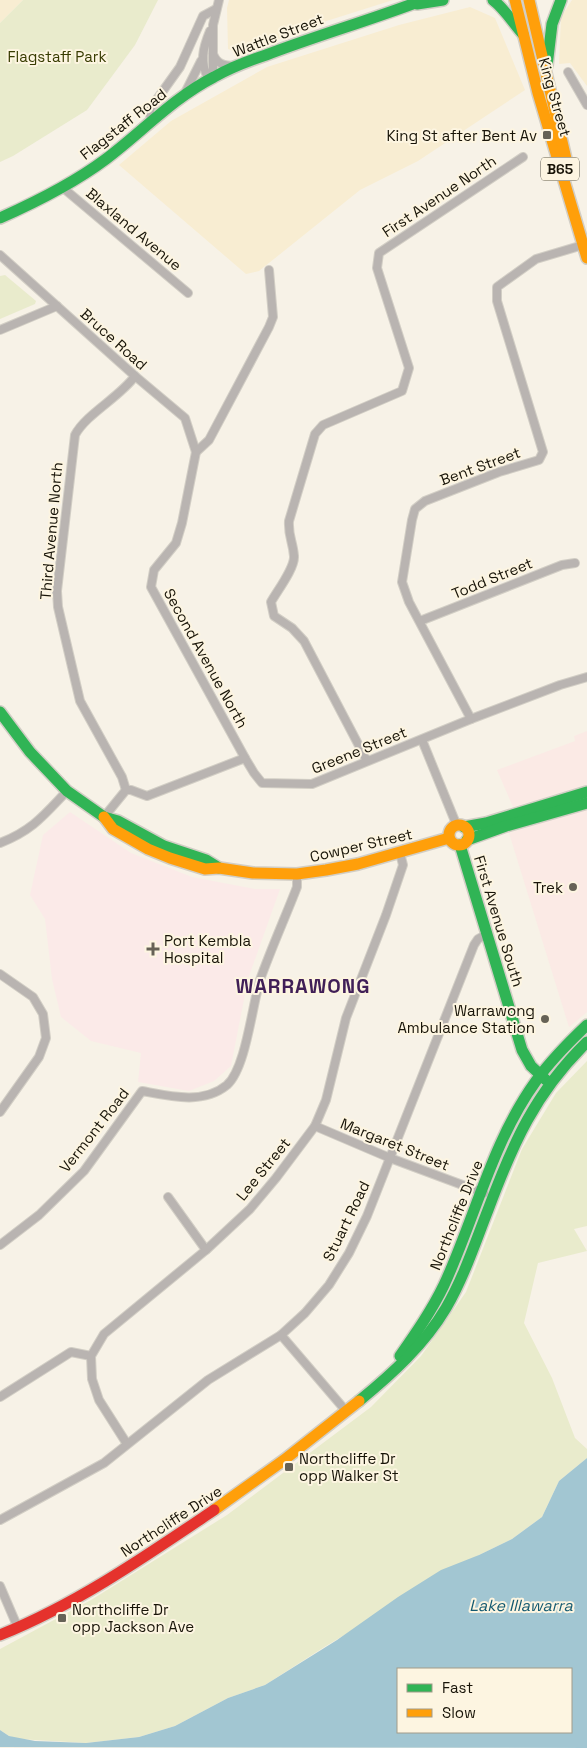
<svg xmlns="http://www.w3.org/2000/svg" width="587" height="1748" font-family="'Space Grotesk',sans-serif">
	<rect width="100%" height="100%" fill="#f7f2e7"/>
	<!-- commercial -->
	<g fill="#fbeae5">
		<path d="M 587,731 L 587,785 L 513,807 L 497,770 L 575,741 L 574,736 Z"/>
		<path d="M 587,809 L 587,1012 L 569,1027 L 509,833 Z"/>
	</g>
	<!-- built -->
	<g fill="#f8edd2">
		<path d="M 0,0 L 23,0 L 0,23 Z"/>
		<path d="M 229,0 L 393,0 L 317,24 L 241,54 L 228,49 L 227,8 Z"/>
		<path d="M 572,0 L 587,0 L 587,86 L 570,63 L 559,64 L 561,17 Z"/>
		<path d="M 470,7 L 495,18 L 525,90 L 418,161 L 360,190 L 259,271 L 246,274 L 119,165 L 171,121 L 267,67 L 399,25 Z"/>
	</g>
	<!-- medical -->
	<path fill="#fbeae8" d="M 70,812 L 131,853 L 192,877 L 255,889 L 280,889 L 248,979 L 231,1066 L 214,1081 L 189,1091 L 138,1082 L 141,1053 L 91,1041 L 61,1017 L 52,979 L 45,919 L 30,895 L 43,835 Z"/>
	<!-- green -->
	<g fill="#e9ebcc">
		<path d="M 23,0 L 158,0 L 135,45 L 87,110 L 13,156 L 0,162 L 0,23 Z"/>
		<path d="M 5,275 L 36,301 L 35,304 L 0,319 L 0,276 Z"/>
		<path d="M 587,1061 L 587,1226 L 574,1229 L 587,1251 L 538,1263 L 524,1323 L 552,1378 L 575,1438 L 587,1449 L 587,1458 L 559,1481 L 542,1517 L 512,1539 L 479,1555 L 326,1646 L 265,1685 L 228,1698 L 175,1726 L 139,1737 L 86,1743 L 18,1739 L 9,1736 L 0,1730 L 0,1649 L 91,1600 L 227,1515 L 371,1407 L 421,1356 L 466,1292 L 522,1149 L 556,1093 Z"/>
	</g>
	<!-- water -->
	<path fill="#a2c6d2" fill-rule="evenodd" d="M 587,1458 L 587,1748 L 0,1747 L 0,1730 L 9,1736 L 35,1741 L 86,1743 L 139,1737 L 175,1726 L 228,1698 L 265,1685 L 337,1640 L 398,1597 L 441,1570 L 479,1555 L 512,1539 L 542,1517 L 559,1481 ZM 398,1669 L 571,1669 L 571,1732 L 398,1732 Z"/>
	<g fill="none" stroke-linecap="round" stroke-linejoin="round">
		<defs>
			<g id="street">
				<path d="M 213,54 C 217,64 224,66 234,66"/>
				<path d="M 568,72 L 587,105"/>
				<path d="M 213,77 L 213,25 L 219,0"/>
				<path d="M 209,79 C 199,63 203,48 210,31"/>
				<path d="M 185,93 L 201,61"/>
				<path d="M 152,122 L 150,115 L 150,109 L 180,67 L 203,16 L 216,9"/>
				<path d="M 62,187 L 188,293"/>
				<path d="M 0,255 L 135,376 L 185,418 L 196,452"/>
				<path d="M 0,330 L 57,306"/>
				<path d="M 420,621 L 562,565 L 575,563"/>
				<path d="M 471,719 L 409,602 L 402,582 L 412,520 L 415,509 L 425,501 L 499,472 L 539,460 L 543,452 L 497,301 L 497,287 L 536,259 L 583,245"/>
				<path d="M 422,740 L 457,826"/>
				<path d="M 245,758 L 151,587 L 154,570 L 176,543 L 182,523 L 196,452 L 209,440 L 269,327 L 273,317 L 269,270"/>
				<path d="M 367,761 L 304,641 L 292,628 L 274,616 L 271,602 C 277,591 295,568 294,556 C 293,542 288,536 289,521 L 315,434 L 323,425 L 402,391 L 409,368 L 377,268 L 379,253 L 523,157"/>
				<path d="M 126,790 L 122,777 L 80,701 L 58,607 L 57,591 L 75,435 C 86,414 120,397 135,376"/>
				<path d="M 104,817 L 126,790 L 131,790 L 147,796 L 245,758 L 254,773 L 262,783 L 312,784 L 471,719 L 560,685 L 587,677"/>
				<path d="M 0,843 C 33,830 44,815 67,791"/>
				<path d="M 0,974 L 33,997 L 43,1014 L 46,1038 L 39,1057 L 0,1112"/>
				<path d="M 315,1126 L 390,1158 L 484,1193"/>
				<path d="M 168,1197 L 206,1250"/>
				<path d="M 0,1245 L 39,1215 L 84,1171 L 142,1091 C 169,1096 203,1105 227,1085 C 246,1068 252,1006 260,980 C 271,949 285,918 297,887 L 297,874"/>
				<path d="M 281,1335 L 346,1411"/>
				<path d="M 0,1397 L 71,1352 L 91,1356"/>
				<path d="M 127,1444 L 99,1400 L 92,1379 L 91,1356 L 104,1334 L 206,1250 L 250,1209 L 276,1178 L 315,1126 L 326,1100 L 346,1018 L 386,915 L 403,865 L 400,853"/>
				<path d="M 0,1520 L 104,1463 L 208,1380 L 281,1335 L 305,1313 L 329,1285 L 349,1253 L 367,1216 L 474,945 L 478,939 L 487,934"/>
				<path d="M 0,1586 L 18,1628"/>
			</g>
			<g id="fast">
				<path d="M 493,0 C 505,9 513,23 523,34"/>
				<path d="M 417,4 L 443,0"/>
				<path d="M 547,66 L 552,24 L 561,0"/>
				<path d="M 0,218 C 36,202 74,183 106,159 C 142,132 173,98 214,77 C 230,68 248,61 266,55 C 318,35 371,20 423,0"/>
				<path d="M 0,712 L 30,752 L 67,791 L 104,817 L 118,821 L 164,846 L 206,860 L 219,868"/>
				<path d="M 464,827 L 486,823 L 587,792"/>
				<path d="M 467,840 L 506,826 L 587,803"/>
				<path d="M 460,845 L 522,1050 L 531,1066 L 546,1080"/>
				<path d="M 400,1356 C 416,1333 432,1310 444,1285 C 475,1218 492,1142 536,1081 C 551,1060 568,1043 587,1025"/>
				<path d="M 359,1401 C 392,1374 424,1345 446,1308 C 464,1277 475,1243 488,1210 C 513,1143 535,1093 587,1042"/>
			</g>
			<g id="slow">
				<path d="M 515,0 L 538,93 L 587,258"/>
				<path d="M 529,0 L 567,163"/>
				<path d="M 104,817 L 113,829 L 148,849 L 170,858 L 205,869 L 219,868 L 253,873 L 297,874 L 326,870 L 358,864 L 449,838"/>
				<circle cx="459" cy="835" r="10"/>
				<path d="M 214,1510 L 284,1460 L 359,1401"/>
			</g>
			<path id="jam" d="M 0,1635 C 77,1604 146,1556 214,1510"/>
		</defs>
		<!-- street casing -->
		<use href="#street" stroke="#d2cec5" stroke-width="10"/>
		<!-- fast casing -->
		<use href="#fast" stroke="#d2cec5" stroke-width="14"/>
		<!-- slow casing -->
		<use href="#slow" stroke="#d2cec5" stroke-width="14"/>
		<!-- jam casing -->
		<use href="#jam" stroke="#d2cec5" stroke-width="14"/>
		<!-- street -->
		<use href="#street" stroke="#b9b4b1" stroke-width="8"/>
		<!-- fast -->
		<use href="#fast" stroke="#30b455" stroke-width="11"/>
		<!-- slow -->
		<use href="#slow" stroke="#ff9f0a" stroke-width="11"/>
		<!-- jam -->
		<use href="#jam" stroke="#e5322d" stroke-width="11"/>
	</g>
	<!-- markers -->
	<g fill="#666256" stroke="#fdf5e1" stroke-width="2">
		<rect x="542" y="130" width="10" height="10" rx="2.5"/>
		<circle cx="573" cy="887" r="5"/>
		<path d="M150.5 941.5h5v5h5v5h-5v5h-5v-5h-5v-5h5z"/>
		<circle cx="545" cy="1019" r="5"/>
		<rect x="284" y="1462" width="10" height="10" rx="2.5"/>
		<rect x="57" y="1613" width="10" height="10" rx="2.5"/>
	</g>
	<g text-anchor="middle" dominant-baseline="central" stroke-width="4" stroke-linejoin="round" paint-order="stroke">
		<!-- shield labels -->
		<rect fill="#fdf5e1" stroke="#5d5849" stroke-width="1" x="541" y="157.5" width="38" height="23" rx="4"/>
		<g font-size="14" font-weight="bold" fill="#181408">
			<text x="560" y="169">B65</text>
		</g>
		<!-- street labels -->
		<g font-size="15" fill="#181408" stroke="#fdf5e1">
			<text transform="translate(278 35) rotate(-21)">Wattle Street</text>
			<text transform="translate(555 97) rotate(74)">King Street</text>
			<text transform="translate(123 124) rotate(-38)">Flagstaff Road</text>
			<text transform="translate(439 196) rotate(-34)">First Avenue North</text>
			<text transform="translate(134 229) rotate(40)">Blaxland Avenue</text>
			<text transform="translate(114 339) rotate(42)">Bruce Road</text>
			<text transform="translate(480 466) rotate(-20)">Bent Street</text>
			<text transform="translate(51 531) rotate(-85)">Third Avenue North</text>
			<text transform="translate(492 578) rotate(-22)">Todd Street</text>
			<text transform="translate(206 658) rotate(61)">Second Avenue North</text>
			<text transform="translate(359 750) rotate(-22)">Greene Street</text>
			<text transform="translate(361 845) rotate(-13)">Cowper Street</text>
			<text transform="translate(499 921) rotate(73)">First Avenue South</text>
			<text transform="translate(94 1130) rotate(-52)">Vermont Road</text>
			<text transform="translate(395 1144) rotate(22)">Margaret Street</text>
			<text transform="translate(263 1169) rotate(-51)">Lee Street</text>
			<text transform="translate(456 1215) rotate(-68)">Northcliffe Drive</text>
			<text transform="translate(346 1221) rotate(-64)">Stuart Road</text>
			<text transform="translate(171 1521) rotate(-33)">Northcliffe Drive</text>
		</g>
		<!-- park labels -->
		<g font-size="15" fill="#383c02" stroke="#fdf5e1">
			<text x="57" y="56">Flagstaff Park</text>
		</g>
		<!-- poi labels -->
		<g font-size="15" fill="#181408" stroke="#fdf5e1" text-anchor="end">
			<text x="537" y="135">King St after Bent Av</text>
			<text x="563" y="887">Trek</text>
			<text x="164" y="940" text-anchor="start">Port Kembla<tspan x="164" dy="17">Hospital</tspan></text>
			<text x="535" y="1010">Warrawong<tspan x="535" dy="17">Ambulance Station</tspan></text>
			<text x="299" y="1458" text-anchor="start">Northcliffe Dr<tspan x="299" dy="17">opp Walker St</tspan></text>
			<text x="72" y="1609" text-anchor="start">Northcliffe Dr<tspan x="72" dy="17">opp Jackson Ave</tspan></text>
		</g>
		<!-- water labels -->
		<g font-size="16" font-style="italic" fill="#135970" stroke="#fdf5e1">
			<text x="521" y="1605">Lake Illawarra</text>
		</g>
		<!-- district labels -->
		<g font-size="20" font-weight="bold" letter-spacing="1" fill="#401f57" stroke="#fdf5e1">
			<text x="303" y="986">WARRAWONG</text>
		</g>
	</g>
	<!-- legend -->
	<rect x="397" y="1668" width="175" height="65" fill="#fdf5e1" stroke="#a19b8a"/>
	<rect x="407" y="1684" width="25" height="8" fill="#30b455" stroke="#a19b8a"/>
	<text x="442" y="1693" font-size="15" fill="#181408">Fast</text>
	<rect x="407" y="1709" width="25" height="8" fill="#ff9f0a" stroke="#a19b8a"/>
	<text x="442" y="1718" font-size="15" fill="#181408">Slow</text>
</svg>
